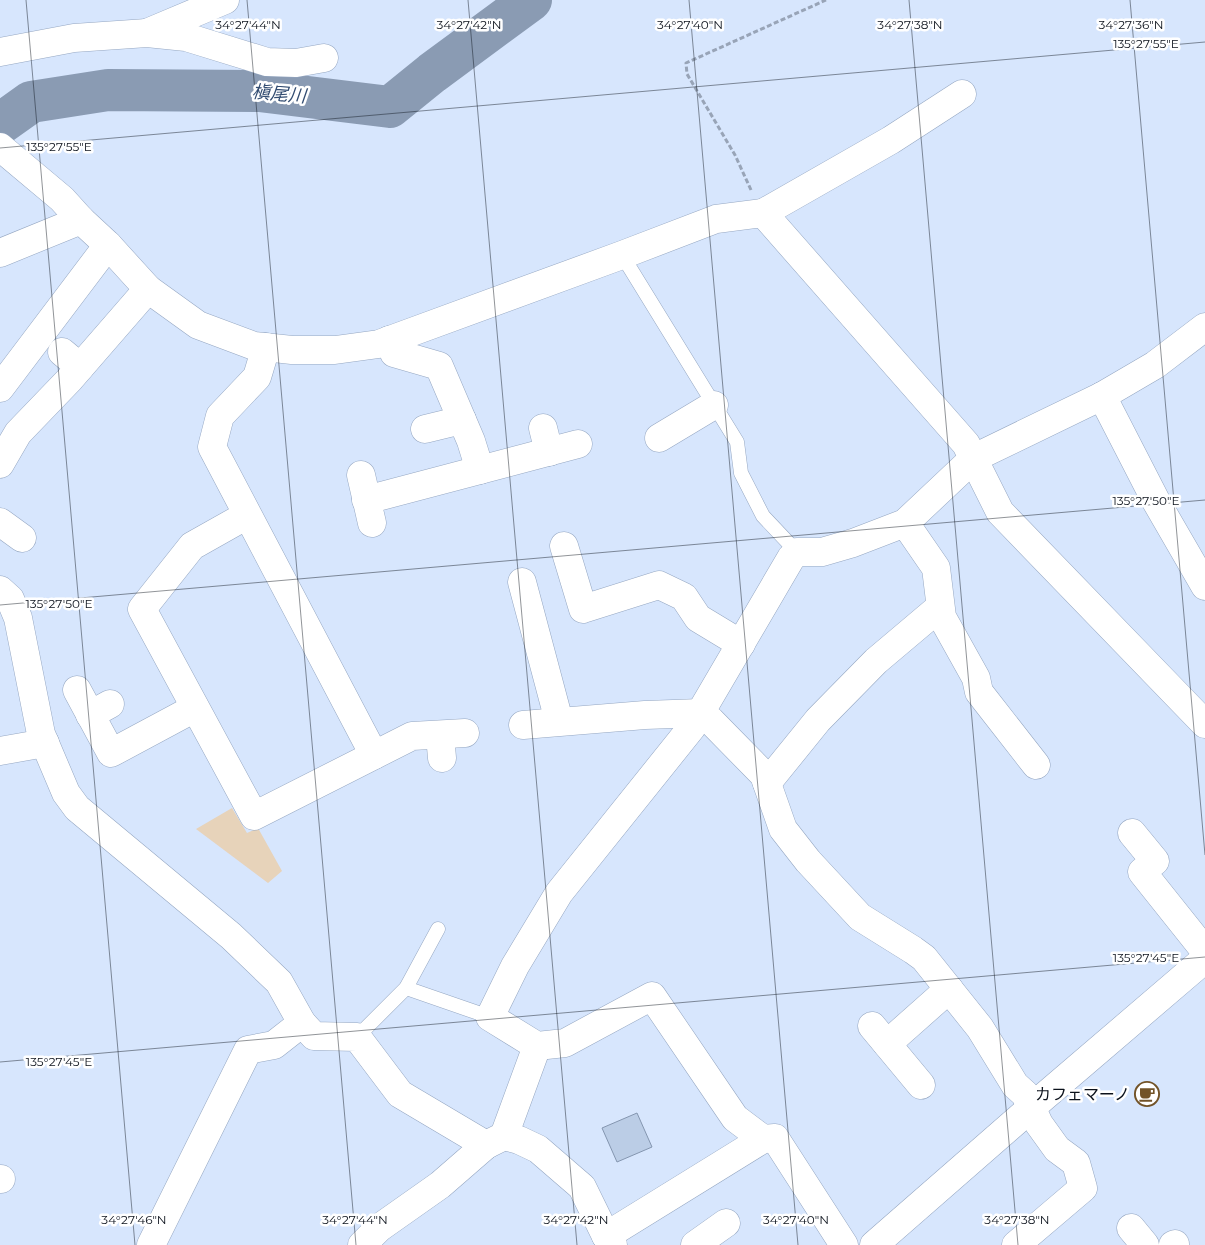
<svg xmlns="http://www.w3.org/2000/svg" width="1205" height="1245" font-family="Montserrat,'Noto Sans JP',sans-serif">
	<rect width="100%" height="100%" fill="#d7e6fd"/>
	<!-- park -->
	<path fill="#e7d3ba" d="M 232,808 L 247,833 L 258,828 L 282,871 L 268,883 L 196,829 Z"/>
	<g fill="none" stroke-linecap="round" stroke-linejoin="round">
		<!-- river -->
		<path stroke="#8a9bb3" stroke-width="42" d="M 0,124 L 31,102 L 108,90 L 259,91 L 390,107 L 432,73 L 531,0"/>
	</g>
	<!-- building -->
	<path fill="#bbcde6" stroke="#8496b0" d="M 637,1113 L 652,1147 L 617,1162 L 602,1128 Z"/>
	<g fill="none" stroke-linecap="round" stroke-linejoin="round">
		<defs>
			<g id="service">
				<path d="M 622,255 L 737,442 L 741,473 L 763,516 L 797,552"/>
				<path d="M 406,988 L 490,1017"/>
				<path d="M 357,1037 L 406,988 L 438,929"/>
			</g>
			<g id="minor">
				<path d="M 149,32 L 225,0"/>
				<path d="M 0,52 L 74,38 L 147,33 L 186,37 L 267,62 L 296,63 L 324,58"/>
				<path d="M 0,147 L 62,199 L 81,220 L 108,245 L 148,289 L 198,325 L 254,346 L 292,350 L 335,350 L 379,344 L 622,255 L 716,219 L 763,213 L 966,444 L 1000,512 L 1205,724"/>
				<path d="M 763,213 L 891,140 L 962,94"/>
				<path d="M 0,253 L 81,220"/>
				<path d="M 389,340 L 394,353 L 439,366 L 471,441 L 480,470"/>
				<path d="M 266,347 L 257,377 L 220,416 L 212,447 L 374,755"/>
				<path d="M 62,352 L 80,367"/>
				<path d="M 0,388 L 108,245"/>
				<path d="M 1102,396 L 1157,503 L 1205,586"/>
				<path d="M 543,428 L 549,452"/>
				<path d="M 425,429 L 462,420"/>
				<path d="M 659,438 L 714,405"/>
				<path d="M 0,464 L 18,433 L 69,380 L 148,289"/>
				<path d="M 361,475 L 372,523"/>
				<path d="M 366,500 L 578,444"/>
				<path d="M 247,515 L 192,546 L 142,609 L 254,816 L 412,736 L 465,733"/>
				<path d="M 0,522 L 22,538"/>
				<path d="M 905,523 L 936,568 L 942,617 L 976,678 L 979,692 L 1036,765"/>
				<path d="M 564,546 L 583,609 L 659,585 L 684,597 L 698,618 L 741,644"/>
				<path d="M 522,582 L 559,721"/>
				<path d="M 0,590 L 10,599 L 18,618 L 41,734 L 66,793 L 77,808 L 231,936 L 279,982 L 302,1023 L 314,1036 L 357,1037 L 400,1094 L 486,1145"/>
				<path d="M 77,690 L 111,753 L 195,708"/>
				<path d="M 90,715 L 110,704"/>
				<path d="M 523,725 L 645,715 L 701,713 L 711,721 L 764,775 L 783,829 L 808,861 L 860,917 L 913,950 L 924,958 L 980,1028 L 1015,1085 L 1025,1094 L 1039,1124 L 1057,1149 L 1076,1163 L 1083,1188 L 1016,1245"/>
				<path d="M 440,735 L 442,758"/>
				<path d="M 0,751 L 45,743"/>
				<path d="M 767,783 L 818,720 L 876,661 L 940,607"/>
				<path d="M 1132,833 L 1155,861 L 1142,872 L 1205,951"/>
				<path d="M 872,1026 L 921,1085"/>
				<path d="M 887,1044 L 949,989"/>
				<path d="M 504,1136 L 519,1140 L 538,1149 L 582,1187 L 606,1236 L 613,1245"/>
				<path d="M 763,1139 L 775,1138 L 844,1245"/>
				<path d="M 0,1179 L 1,1179"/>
				<path d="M 1131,1228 L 1145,1245"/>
				<path d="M 606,1236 L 763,1139 L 735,1118 L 652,996 L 565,1043 L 537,1046 L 490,1017 L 515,966 L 559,893 L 692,727 L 791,558 L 797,552 L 822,552 L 853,543 L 905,523 L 974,458 L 1102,396 L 1155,365 L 1205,327"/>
				<path d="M 151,1245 L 248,1050 L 274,1045 L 302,1023"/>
				<path d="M 362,1245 L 379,1228 L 440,1185 L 486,1145 L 504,1136 L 537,1046"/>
				<path d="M 695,1245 L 726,1223"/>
				<path d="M 874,1245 L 1032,1107 L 1205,959"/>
				<path d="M 1173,1245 L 1175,1244"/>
			</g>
		</defs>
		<!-- service casing -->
		<use href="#service" stroke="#95a7c2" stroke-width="15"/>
		<!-- minor casing -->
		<use href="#minor" stroke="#95a7c2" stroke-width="29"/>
		<!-- path -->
		<path stroke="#98a4b7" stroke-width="3" stroke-dasharray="5 2.5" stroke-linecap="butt" d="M 751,190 L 735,155 L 687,74 L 686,63 L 826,0"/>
		<!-- service -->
		<use href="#service" stroke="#fff" stroke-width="14"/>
		<!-- minor -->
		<use href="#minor" stroke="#fff" stroke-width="28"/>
	</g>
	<!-- ticks -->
	<path fill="none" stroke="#0b111b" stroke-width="1" stroke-opacity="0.45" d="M 26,0 L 135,1245M 247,0 L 356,1245M 468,0 L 577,1245M 689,0 L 798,1245M 909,0 L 1018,1245M 1130,0 L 1205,855M 0,148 L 1205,42M 0,605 L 1205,500M 0,1062 L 1205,957"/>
	<!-- icons -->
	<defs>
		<symbol id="cafe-ring" viewBox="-11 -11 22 22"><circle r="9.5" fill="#fff" stroke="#725328" stroke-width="1.5"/><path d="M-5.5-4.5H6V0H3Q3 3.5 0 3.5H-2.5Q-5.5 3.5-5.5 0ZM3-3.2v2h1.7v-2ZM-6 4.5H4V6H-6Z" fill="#725328"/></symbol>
	</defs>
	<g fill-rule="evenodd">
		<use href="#cafe-ring" x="1133" y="1080" width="28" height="28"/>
	</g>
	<g text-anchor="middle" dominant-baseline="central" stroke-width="5" stroke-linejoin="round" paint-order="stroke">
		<!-- poi labels -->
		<g font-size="16" fill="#0b111b" stroke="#fff" text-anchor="end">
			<text x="1130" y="1094">カフェマーノ</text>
		</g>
		<!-- water labels -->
		<g font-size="18" font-style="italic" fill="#324c71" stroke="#fff">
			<text transform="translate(279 94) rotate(5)">槇尾川</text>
		</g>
	</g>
	<g font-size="12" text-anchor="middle" fill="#0b111b" stroke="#fff" stroke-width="5" stroke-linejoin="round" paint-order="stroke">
		<text x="248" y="29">34°27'44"N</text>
		<text x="469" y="29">34°27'42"N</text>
		<text x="690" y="29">34°27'40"N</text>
		<text x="910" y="29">34°27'38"N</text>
		<text x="1131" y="29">34°27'36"N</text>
		<text x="1146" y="48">135°27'55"E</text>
		<text x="59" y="151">135°27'55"E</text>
		<text x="1146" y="505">135°27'50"E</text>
		<text x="59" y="608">135°27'50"E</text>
		<text x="1146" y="962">135°27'45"E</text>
		<text x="59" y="1066">135°27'45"E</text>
		<text x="134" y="1224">34°27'46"N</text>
		<text x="355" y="1224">34°27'44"N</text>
		<text x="576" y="1224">34°27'42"N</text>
		<text x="796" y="1224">34°27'40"N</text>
		<text x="1017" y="1224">34°27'38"N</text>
	</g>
</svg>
